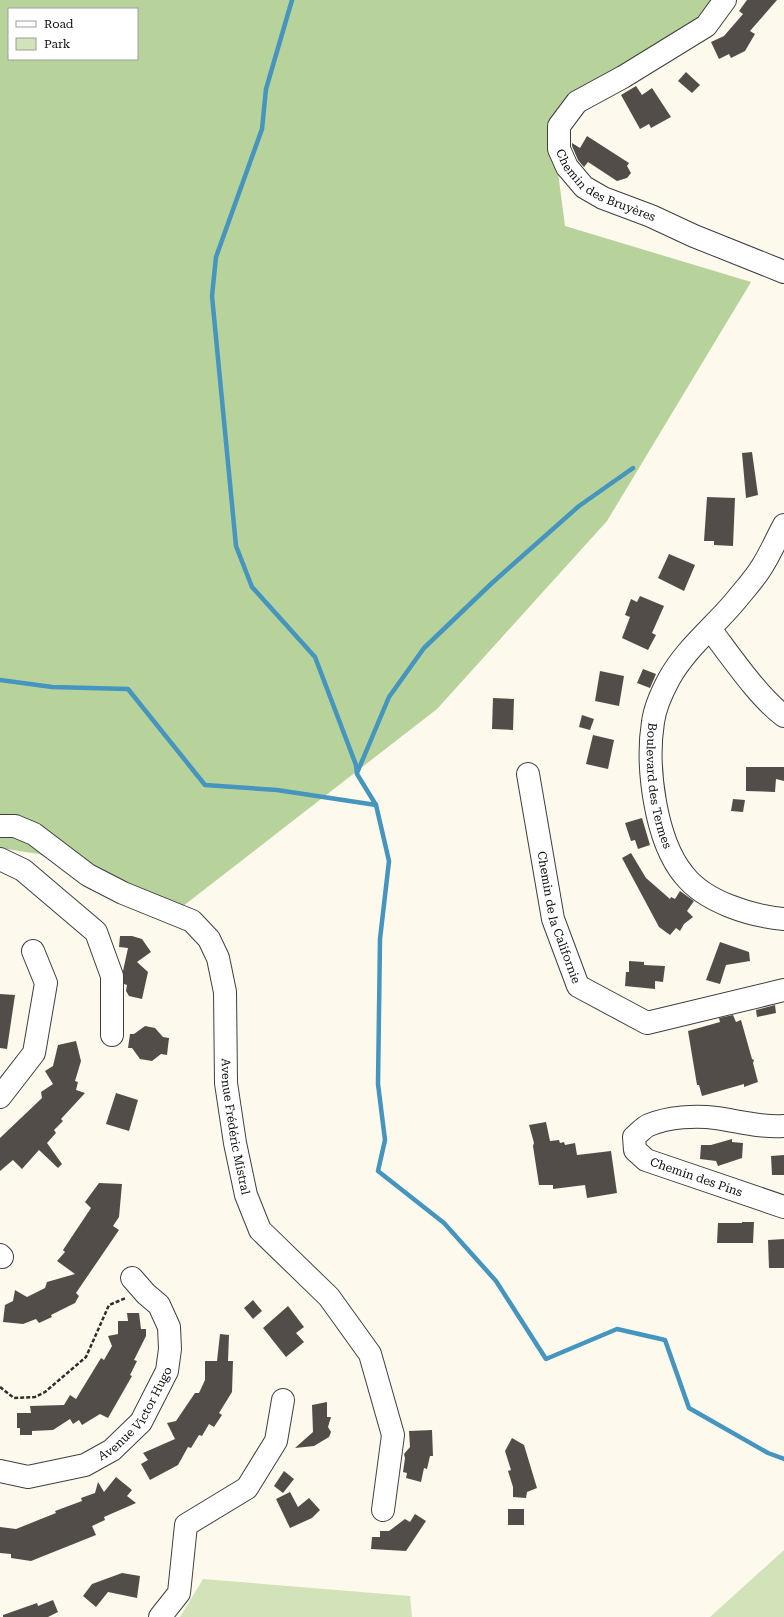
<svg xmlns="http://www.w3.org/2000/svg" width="784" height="1617" font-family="'Roboto Serif',serif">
	<rect width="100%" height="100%" fill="#fdf9ed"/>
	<!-- green -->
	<g fill="#d2e3ba">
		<path d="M 784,1550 L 784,1617 L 710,1617 Z"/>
		<path d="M 203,1579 L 410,1596 L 412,1617 L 180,1617 Z"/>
	</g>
	<!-- forest -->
	<path fill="#b7d29b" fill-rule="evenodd" d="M 0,0 L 728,0 L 551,119 L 565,226 L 751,282 L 607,521 L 437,709 L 165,920 L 39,854 L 0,848 ZM 9,9 L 137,9 L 137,59 L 9,59 Z"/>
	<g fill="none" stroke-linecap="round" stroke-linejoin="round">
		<!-- stream -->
		<g stroke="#4595be" stroke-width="4.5">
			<path d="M 292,0 L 266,89 L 262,129 L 216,257 L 212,296 L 236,546 L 252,587 L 315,657 L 356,765 L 357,774 L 376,805 L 389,861 L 380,939 L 378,1084 L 385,1140 L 378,1171 L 444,1223 L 496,1281 L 546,1359 L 617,1329 L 665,1340 L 689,1408 L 768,1453 L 784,1459"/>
			<path d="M 0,680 L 52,687 L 128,689 L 205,785 L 277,790 L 376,805"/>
			<path d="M 357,773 L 389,697 L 424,648 L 492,583 L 579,506 L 633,468"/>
		</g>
	</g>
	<!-- building -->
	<g fill="#534d49">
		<path d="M 747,0 L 777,0 L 750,31 L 755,34 L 745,51 L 731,58 L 729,54 L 719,59 L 711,42 L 724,36 L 743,14 L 739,11 Z"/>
		<path d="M 686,72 L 700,85 L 692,93 L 678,81 Z"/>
		<path d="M 636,86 L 642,95 L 652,88 L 671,117 L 651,128 L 649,124 L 640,129 L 621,95 Z"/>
		<path d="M 587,136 L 629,163 L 627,166 L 631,173 L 627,178 L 617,181 L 588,162 L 584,167 L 583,166 L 578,160 L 572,146 L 572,143 L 580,148 Z"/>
		<path d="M 752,452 L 758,495 L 746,498 L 742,453 Z"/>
		<path d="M 707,497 L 735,498 L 733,546 L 714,545 L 714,541 L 704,541 Z"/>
		<path d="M 669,554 L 695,565 L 684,591 L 658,578 Z"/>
		<path d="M 640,596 L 664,606 L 652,633 L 656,635 L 648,650 L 622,638 L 630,617 L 625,615 L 631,599 L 637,602 Z"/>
		<path d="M 643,669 L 656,674 L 650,688 L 637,683 Z"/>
		<path d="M 600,671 L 624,676 L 619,706 L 595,701 Z"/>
		<path d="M 493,698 L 514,699 L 513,730 L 492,729 Z"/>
		<path d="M 582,715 L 594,719 L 590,730 L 579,727 Z"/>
		<path d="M 593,735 L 614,740 L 608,769 L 586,764 Z"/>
		<path d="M 746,767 L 784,767 L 784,781 L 776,779 L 775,792 L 746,791 Z"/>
		<path d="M 733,799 L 745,800 L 743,812 L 731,811 Z"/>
		<path d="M 642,818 L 650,845 L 638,849 L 635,840 L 631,841 L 625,823 Z"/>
		<path d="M 631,853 L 646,878 L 670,899 L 671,897 L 675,899 L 680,891 L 694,901 L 687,911 L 693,917 L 684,924 L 680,931 L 676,928 L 670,935 L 659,927 L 622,858 Z"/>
		<path d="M 120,936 L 132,936 L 142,939 L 151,952 L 137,962 L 148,972 L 142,999 L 129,996 L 126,991 L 127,985 L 124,984 L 123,971 L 128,948 L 119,947 Z"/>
		<path d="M 720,942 L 749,952 L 750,961 L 726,965 L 720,984 L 706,980 Z"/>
		<path d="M 629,961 L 644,962 L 644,965 L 665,966 L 663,982 L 655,981 L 655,989 L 625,986 L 626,972 L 629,972 Z"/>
		<path d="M 0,994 L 15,995 L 7,1049 L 0,1048 Z"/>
		<path d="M 775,1005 L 776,1013 L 757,1017 L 756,1010 Z"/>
		<path d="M 733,1015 L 736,1022 L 741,1020 L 752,1059 L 754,1060 L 753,1063 L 758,1082 L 744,1087 L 744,1084 L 702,1096 L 699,1085 L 697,1085 L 688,1031 L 720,1022 L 719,1018 Z"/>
		<path d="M 145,1026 L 155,1028 L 163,1037 L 169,1038 L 167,1055 L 161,1054 L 152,1061 L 140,1059 L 132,1048 L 128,1048 L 130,1034 L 134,1034 Z"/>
		<path d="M 76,1041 L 81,1061 L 75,1081 L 78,1082 L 76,1090 L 85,1093 L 61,1119 L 63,1121 L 54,1130 L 56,1133 L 47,1143 L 62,1164 L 58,1168 L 39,1150 L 22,1169 L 13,1160 L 0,1171 L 0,1138 L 42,1098 L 41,1092 L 53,1084 L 45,1071 L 53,1066 L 58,1045 Z"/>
		<path d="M 116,1093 L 138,1100 L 129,1131 L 106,1124 Z"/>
		<path d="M 546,1122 L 550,1141 L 559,1140 L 560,1143 L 564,1142 L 565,1145 L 575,1143 L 577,1155 L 611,1151 L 617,1193 L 587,1198 L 585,1185 L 553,1189 L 553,1185 L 539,1185 L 533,1146 L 534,1143 L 529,1125 Z"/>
		<path d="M 732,1139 L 732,1142 L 743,1143 L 742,1158 L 718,1166 L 716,1161 L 700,1159 L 701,1145 L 711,1145 Z"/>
		<path d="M 784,1155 L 784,1175 L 772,1175 L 771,1156 Z"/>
		<path d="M 99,1183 L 122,1184 L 119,1217 L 113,1226 L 119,1230 L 76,1293 L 79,1296 L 75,1303 L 51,1315 L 52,1317 L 39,1323 L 36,1319 L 23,1324 L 3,1322 L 5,1305 L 13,1301 L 15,1290 L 27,1297 L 45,1288 L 47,1282 L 75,1274 L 57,1261 L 65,1252 L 63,1250 L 91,1208 L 85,1202 Z"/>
		<path d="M 742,1222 L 754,1222 L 753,1243 L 717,1243 L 718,1223 L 742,1223 Z"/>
		<path d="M 784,1239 L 784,1268 L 769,1268 L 768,1240 Z"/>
		<path d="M 253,1300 L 262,1311 L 253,1319 L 244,1308 Z"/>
		<path d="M 288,1306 L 304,1327 L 296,1333 L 304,1342 L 286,1357 L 263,1328 Z"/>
		<path d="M 127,1313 L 139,1313 L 141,1329 L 146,1329 L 146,1336 L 134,1360 L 137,1361 L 130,1375 L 132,1376 L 108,1418 L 100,1414 L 82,1425 L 79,1420 L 73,1424 L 70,1419 L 53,1430 L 32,1431 L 32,1435 L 20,1435 L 20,1428 L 17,1428 L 17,1413 L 31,1413 L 30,1406 L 64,1405 L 70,1395 L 76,1399 L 101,1358 L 104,1360 L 112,1346 L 108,1336 L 118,1334 L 118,1321 L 128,1321 Z"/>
		<path d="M 220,1334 L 229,1335 L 228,1361 L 233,1361 L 232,1392 L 219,1413 L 222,1415 L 214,1427 L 209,1424 L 202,1436 L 199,1435 L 191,1448 L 188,1447 L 178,1465 L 150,1480 L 141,1464 L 148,1460 L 143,1453 L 175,1439 L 167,1423 L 176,1421 L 195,1393 L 199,1393 L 205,1380 L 205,1361 L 217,1361 Z"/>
		<path d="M 327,1402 L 327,1417 L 331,1417 L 328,1427 L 331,1432 L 329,1437 L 314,1446 L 295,1448 L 313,1432 L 312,1405 Z"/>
		<path d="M 432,1430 L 433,1456 L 430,1456 L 427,1469 L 424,1468 L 421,1482 L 406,1478 L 407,1473 L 403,1472 L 405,1458 L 404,1454 L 410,1447 L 409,1431 Z"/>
		<path d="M 512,1438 L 524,1445 L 537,1488 L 527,1492 L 526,1498 L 513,1497 L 513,1487 L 508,1471 L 511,1470 L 505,1451 Z"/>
		<path d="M 284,1471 L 294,1479 L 283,1493 L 274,1486 Z"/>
		<path d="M 116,1477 L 132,1490 L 127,1496 L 136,1503 L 104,1517 L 105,1520 L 92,1526 L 96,1535 L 31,1561 L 11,1558 L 11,1554 L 0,1553 L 0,1527 L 16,1529 L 56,1513 L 55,1511 L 82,1501 L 81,1498 L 95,1493 L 98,1482 L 104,1492 Z"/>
		<path d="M 290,1492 L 298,1507 L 309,1498 L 320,1510 L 312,1518 L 290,1528 L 276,1499 Z"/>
		<rect x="508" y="1509" width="16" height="16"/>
		<path d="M 415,1514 L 426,1521 L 406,1551 L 371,1549 L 372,1537 L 380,1537 L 380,1531 L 389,1531 L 405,1519 L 410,1522 Z"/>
		<path d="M 122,1573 L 140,1576 L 137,1598 L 108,1592 L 96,1607 L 83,1596 L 92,1584 Z"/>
		<path d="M 53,1600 L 58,1612 L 48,1617 L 3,1617 L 3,1615 L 37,1603 L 38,1606 Z"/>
	</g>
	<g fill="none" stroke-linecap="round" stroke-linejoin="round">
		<defs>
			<g id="minor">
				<path id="s1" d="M 725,0 L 706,26 L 623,77 L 577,102 L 559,126 L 559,149 L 567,167 L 584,187 L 603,198 L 651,216 L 694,236 L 784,272"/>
				<path id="s2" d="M 784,525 C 777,538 771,552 763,565 C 756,577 746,588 737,599 C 715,626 686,648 669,679 C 662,692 655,707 653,722 C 646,766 655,840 684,875 C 705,902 751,916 784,919"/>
				<path d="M 710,629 C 730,655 759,698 784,716"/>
				<path id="s3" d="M 528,774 L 553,919 L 578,986 L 647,1023 L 784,990"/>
				<path id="s4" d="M 0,826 L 15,826 L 34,834 L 88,875 L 123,893 L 192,921 L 209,939 L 218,958 L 225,992 L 226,1083 L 235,1143 L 246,1195 L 260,1230 L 329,1297 L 370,1354 L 393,1435 L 383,1510"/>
				<path d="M 0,859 L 23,870 L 96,932 L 112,976 L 112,1035"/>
				<path d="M 0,1097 L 34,1053 L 46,983 L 33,951"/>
				<path id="s5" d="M 784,1126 C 762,1128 738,1121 716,1118 C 696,1115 668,1117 649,1125 C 644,1127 639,1133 634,1137 L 635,1150 L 646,1160 L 784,1207"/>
				<path d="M 0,1255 L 2,1257"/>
				<path id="s6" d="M 0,1471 L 28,1477 L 85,1465 L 112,1450 L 141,1422 L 167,1371 L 170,1349 L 169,1327 L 159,1305 L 146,1294 L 132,1278"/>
				<path d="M 160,1617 L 179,1593 L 186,1525 L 247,1488 L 276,1441 L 283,1400"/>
			</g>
		</defs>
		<!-- minor casing -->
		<use href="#minor" stroke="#3f3f3f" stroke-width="24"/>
		<!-- path -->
		<path stroke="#2e2e2e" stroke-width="2.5" stroke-dasharray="4 2" stroke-linecap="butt" d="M 0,1387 L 14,1398 L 35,1397 L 45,1392 L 86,1357 L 109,1305 L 126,1298"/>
		<!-- minor -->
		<use href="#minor" stroke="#fff" stroke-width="22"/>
	</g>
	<g text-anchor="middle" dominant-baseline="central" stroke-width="4" stroke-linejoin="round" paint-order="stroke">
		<!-- street labels -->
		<g font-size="12" fill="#0c0c0c" stroke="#fff">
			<text stroke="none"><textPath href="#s1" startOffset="297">Chemin des Bruyères</textPath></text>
			<text stroke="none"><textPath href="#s2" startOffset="304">Boulevard des Termes</textPath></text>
			<text stroke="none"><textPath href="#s3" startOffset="147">Chemin de la Californie</textPath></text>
			<text stroke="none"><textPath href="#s4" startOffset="433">Avenue Frédéric Mistral</textPath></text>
			<text stroke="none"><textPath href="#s5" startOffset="237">Chemin des Pins</textPath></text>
			<text stroke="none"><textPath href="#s6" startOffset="161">Avenue Victor Hugo</textPath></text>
		</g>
	</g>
	<!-- legend -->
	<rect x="8" y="8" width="130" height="52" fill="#ffffff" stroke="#9e9e9e"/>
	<rect x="16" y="21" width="20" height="6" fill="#ffffff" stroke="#9e9e9e"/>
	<text x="44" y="28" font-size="12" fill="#0c0c0c">Road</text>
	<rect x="16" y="38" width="20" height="12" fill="#d2e3ba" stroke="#9e9e9e"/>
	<text x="44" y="48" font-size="12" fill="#0c0c0c">Park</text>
</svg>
